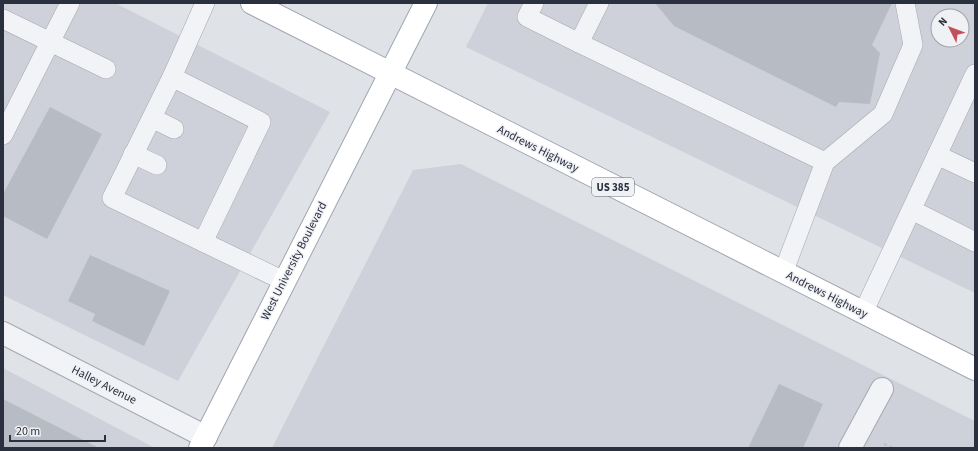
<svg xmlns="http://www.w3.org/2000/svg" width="978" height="451" font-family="'Source Sans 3',sans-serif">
	<rect width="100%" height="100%" fill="#dfe2e7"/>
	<!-- built -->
	<g fill="#ced1d9" fill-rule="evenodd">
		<path d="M 3,3 L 115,3 L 330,112 L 178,381 L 3,295 Z"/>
		<path d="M 488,3 L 975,3 L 975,293 L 466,47 ZM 938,16 L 962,16 L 962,40 L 938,40 Z"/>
		<path d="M 461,164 L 975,421 L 975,448 L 272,448 L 413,170 Z"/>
		<path d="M 3,368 L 155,448 L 3,448 Z"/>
	</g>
	<!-- building -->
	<g fill="#b7bbc3">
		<path d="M 655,3 L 892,3 L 872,45 L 880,53 L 870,104 L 839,102 L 836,107 L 674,26 Z"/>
		<path d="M 50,107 L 102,134 L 47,239 L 3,216 L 3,194 Z"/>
		<path d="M 90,255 L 170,291 L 144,346 L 92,321 L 95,314 L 68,301 Z"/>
		<path d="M 779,384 L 823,404 L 803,448 L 748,448 Z"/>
		<path d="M 3,399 L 99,448 L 3,448 Z"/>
	</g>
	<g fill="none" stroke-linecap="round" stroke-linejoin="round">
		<defs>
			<g id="service">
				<path d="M 534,3 L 527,17 L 579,43"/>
				<path d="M 599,3 L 579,43 L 825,162"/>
				<path d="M 3,19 L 106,69"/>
				<path d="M 172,77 L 261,122 L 203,242 L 112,198 Z"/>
				<path d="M 172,77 L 205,3"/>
				<path d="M 152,118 L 174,129"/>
				<path d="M 3,135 L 70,3"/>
				<path d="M 133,154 L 157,165"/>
				<path d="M 937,155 L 975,173"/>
				<path d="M 912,210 L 975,242"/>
				<path d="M 203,242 L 284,281"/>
				<path d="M 783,273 L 825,162 L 883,114 L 913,45 L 905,3"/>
				<path d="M 863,313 L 975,74"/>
			</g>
			<g id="minor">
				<path d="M 3,333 L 206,437"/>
				<path d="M 850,448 L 882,389"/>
			</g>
			<g id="primary">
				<path d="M 252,3 L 975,369"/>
				<path d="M 200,448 L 426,3"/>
			</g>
		</defs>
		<!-- service casing -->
		<use href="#service" stroke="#a5a9b1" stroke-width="20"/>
		<!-- minor casing -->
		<use href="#minor" stroke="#a5a9b1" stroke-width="24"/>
		<!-- primary casing -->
		<use href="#primary" stroke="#a0a6b2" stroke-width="24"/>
		<!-- path -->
		<path stroke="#bec0c6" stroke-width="2.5" stroke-dasharray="3 3" stroke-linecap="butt" d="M 884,444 L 893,448"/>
		<!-- service -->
		<use href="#service" stroke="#f2f3f6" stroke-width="19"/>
		<!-- minor -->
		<use href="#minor" stroke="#f2f3f6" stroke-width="22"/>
		<!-- primary -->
		<use href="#primary" stroke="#fff" stroke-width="22"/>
	</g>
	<g text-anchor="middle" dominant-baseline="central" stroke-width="3" stroke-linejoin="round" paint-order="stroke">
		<!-- shield labels -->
		<rect fill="#eff1f5" stroke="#656a74" stroke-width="1" x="592" y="178" width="42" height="18" rx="3"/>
		<g font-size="11" font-weight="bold" fill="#2a303d">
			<text x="613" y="187">US 385</text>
		</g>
		<!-- street labels -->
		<g font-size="12" fill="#2a303d" stroke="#eff1f5">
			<text transform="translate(538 149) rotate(27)">Andrews Highway</text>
			<text transform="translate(294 261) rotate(-63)">West University Boulevard</text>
			<text transform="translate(827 295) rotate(27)">Andrews Highway</text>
			<text transform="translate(104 385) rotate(27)">Halley Avenue</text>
		</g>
	</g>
	<!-- border -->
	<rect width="978" height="451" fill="none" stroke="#2a303d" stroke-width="8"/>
	<!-- north arrow -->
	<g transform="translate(950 28) rotate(312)"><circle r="19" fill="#eff1f5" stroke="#a0a4ab"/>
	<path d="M0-3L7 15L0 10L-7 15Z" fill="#c1505c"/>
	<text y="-6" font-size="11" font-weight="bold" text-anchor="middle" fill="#2a303d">N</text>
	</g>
	<!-- scale -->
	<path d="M10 435v6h95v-6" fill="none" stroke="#2a303d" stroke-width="2"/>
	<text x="16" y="435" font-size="12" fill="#2a303d" stroke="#eff1f5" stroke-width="3" paint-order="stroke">20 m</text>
</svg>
